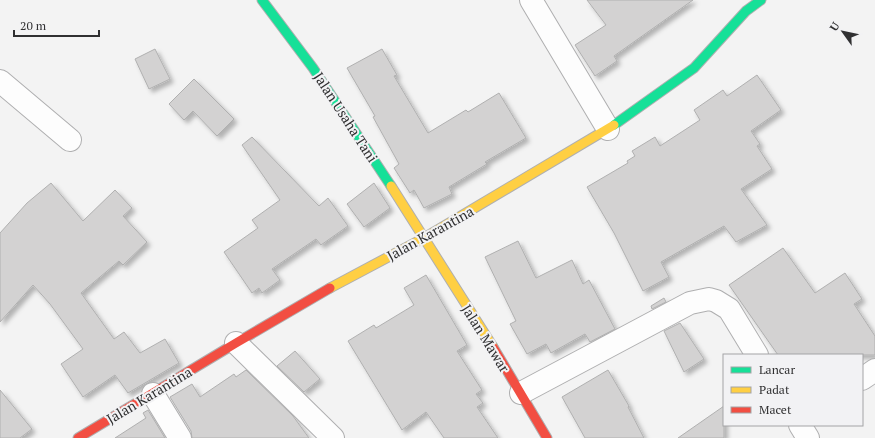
<svg xmlns="http://www.w3.org/2000/svg" width="875" height="438" font-family="'PT Serif',serif">
	<defs>
		<filter id="shadow"><feDropShadow dx="3.5" dy="3.5" stdDeviation="2" flood-color="#0004"/></filter>
	</defs>
	<rect width="100%" height="100%" fill="#f3f3f3"/>
	<!-- building -->
	<g fill="#d3d2d2" stroke="#b0b0b0" filter="url(#shadow)">
		<path d="M 587,0 L 693,0 L 614,56 L 617,61 L 595,76 L 575,45 L 606,25 Z"/>
		<path d="M 155,49 L 170,79 L 149,89 L 135,59 Z"/>
		<path d="M 382,49 L 397,75 L 394,76 L 428,133 L 466,110 L 468,112 L 499,93 L 526,138 L 485,162 L 487,164 L 449,187 L 452,194 L 424,208 L 414,190 L 410,193 L 394,168 L 399,164 L 373,117 L 375,116 L 347,68 Z"/>
		<path d="M 757,75 L 781,110 L 751,131 L 760,144 L 757,146 L 772,169 L 741,189 L 767,225 L 736,242 L 724,226 L 661,262 L 669,277 L 643,291 L 614,233 L 587,187 L 628,163 L 627,161 L 635,156 L 632,151 L 655,137 L 660,146 L 700,120 L 694,110 L 723,90 L 727,96 Z"/>
		<path d="M 194,79 L 234,119 L 217,136 L 193,111 L 184,120 L 169,104 Z"/>
		<path d="M 252,137 L 319,206 L 328,198 L 348,226 L 321,245 L 316,239 L 272,269 L 280,280 L 262,293 L 259,288 L 252,293 L 224,252 L 258,228 L 252,220 L 280,200 L 242,145 Z"/>
		<path d="M 51,183 L 83,221 L 115,190 L 132,208 L 123,216 L 147,242 L 123,265 L 119,261 L 81,293 L 114,339 L 124,332 L 140,353 L 165,339 L 179,363 L 128,393 L 115,375 L 83,397 L 61,364 L 83,349 L 50,304 L 33,285 L 0,322 L 0,233 L 27,203 Z"/>
		<path d="M 374,183 L 390,208 L 364,227 L 347,204 Z"/>
		<path d="M 518,241 L 536,278 L 572,260 L 583,284 L 589,280 L 615,329 L 590,342 L 585,334 L 551,353 L 546,344 L 527,354 L 510,324 L 516,321 L 485,257 Z"/>
		<path d="M 783,248 L 815,293 L 845,273 L 862,299 L 854,304 L 875,336 L 875,355 L 778,355 L 729,285 Z"/>
		<path d="M 426,275 L 467,345 L 457,351 L 482,390 L 476,394 L 483,403 L 477,407 L 498,438 L 444,438 L 426,412 L 402,430 L 348,341 L 374,325 L 376,328 L 414,305 L 404,288 Z"/>
		<path d="M 664,298 L 666,302 L 652,309 L 651,306 Z"/>
		<path d="M 680,323 L 704,359 L 684,372 L 664,331 Z"/>
		<path d="M 295,351 L 320,379 L 304,392 L 277,366 Z"/>
		<path d="M 246,370 L 293,416 L 309,438 L 192,438 L 191,431 L 170,397 L 192,384 L 200,397 L 234,374 L 236,377 Z"/>
		<path d="M 608,370 L 629,406 L 628,407 L 644,438 L 585,438 L 562,397 Z"/>
		<path d="M 0,390 L 32,429 L 20,438 L 0,438 Z"/>
		<path d="M 724,406 L 724,438 L 678,438 Z"/>
		<path d="M 148,410 L 165,438 L 115,438 L 146,418 L 143,413 Z"/>
	</g>
	<g fill="none" stroke-linecap="round" stroke-linejoin="round">
		<defs>
			<g id="street">
				<path d="M 531,0 L 608,129"/>
				<path d="M 0,81 L 70,140"/>
				<path d="M 236,343 L 333,438"/>
				<path d="M 862,379 L 875,370"/>
				<path d="M 521,393 L 690,303 L 709,299 L 716,301 L 729,309 L 757,355"/>
				<path d="M 153,394 L 180,438"/>
				<path d="M 800,425 L 808,438"/>
			</g>
			<g id="fast">
				<path d="M 262,0 L 313,68 L 391,186"/>
				<path d="M 614,125 L 694,68 L 746,11 L 761,0"/>
			</g>
			<g id="slow">
				<path d="M 391,186 L 493,347"/>
				<path d="M 330,288 L 424,238 L 614,125"/>
			</g>
			<g id="jam">
				<path d="M 493,347 L 547,438"/>
				<path d="M 78,438 L 236,343 L 330,288"/>
			</g>
		</defs>
		<!-- street casing -->
		<use href="#street" stroke="#afafb0" stroke-width="24"/>
		<!-- fast casing -->
		<use href="#fast" stroke="#afafb0" stroke-width="11"/>
		<!-- slow casing -->
		<use href="#slow" stroke="#afafb0" stroke-width="11"/>
		<!-- jam casing -->
		<use href="#jam" stroke="#afafb0" stroke-width="11"/>
		<!-- street -->
		<use href="#street" stroke="#fdfdfd" stroke-width="22"/>
		<!-- fast -->
		<use href="#fast" stroke="#16e098" stroke-width="9"/>
		<!-- slow -->
		<use href="#slow" stroke="#ffcf43" stroke-width="9"/>
		<!-- jam -->
		<use href="#jam" stroke="#f24e42" stroke-width="9"/>
	</g>
	<g text-anchor="middle" dominant-baseline="central" stroke-width="4" stroke-linejoin="round" paint-order="stroke">
		<!-- street labels -->
		<g font-size="14" fill="#303031" stroke="#f2f2f4">
			<text transform="translate(346 117) rotate(57)">Jalan Usaha Tani</text>
			<text transform="translate(430 233) rotate(-29)">Jalan Karantina</text>
			<text transform="translate(486 338) rotate(58)">Jalan Mawar</text>
			<text transform="translate(149 395) rotate(-31)">Jalan Karantina</text>
		</g>
	</g>
	<!-- legend -->
	<rect x="723" y="354" width="140" height="72" fill="#f2f2f4" stroke="#a4a4a6"/>
	<rect x="731" y="367" width="20" height="6" fill="#16e098" stroke="#a4a4a6"/>
	<text x="759" y="374" font-size="12" fill="#303031">Lancar</text>
	<rect x="731" y="387" width="20" height="6" fill="#ffcf43" stroke="#a4a4a6"/>
	<text x="759" y="394" font-size="12" fill="#303031">Padat</text>
	<rect x="731" y="407" width="20" height="6" fill="#f24e42" stroke="#a4a4a6"/>
	<text x="759" y="414" font-size="12" fill="#303031">Macet</text>
	<!-- north arrow -->
	<g transform="translate(843 32) rotate(303)" stroke="#f2f2f4" stroke-width="3" paint-order="stroke">
	<path d="M0-3L7 15L0 10L-7 15Z" fill="#303031"/>
	<text y="-6" font-size="11" font-weight="bold" text-anchor="middle" fill="#303031">U</text>
	</g>
	<!-- scale -->
	<path d="M14 30v6h85v-6" fill="none" stroke="#303031" stroke-width="2"/>
	<text x="20" y="30" font-size="12" fill="#303031" stroke="#f2f2f4" stroke-width="3" paint-order="stroke">20 m</text>
</svg>
